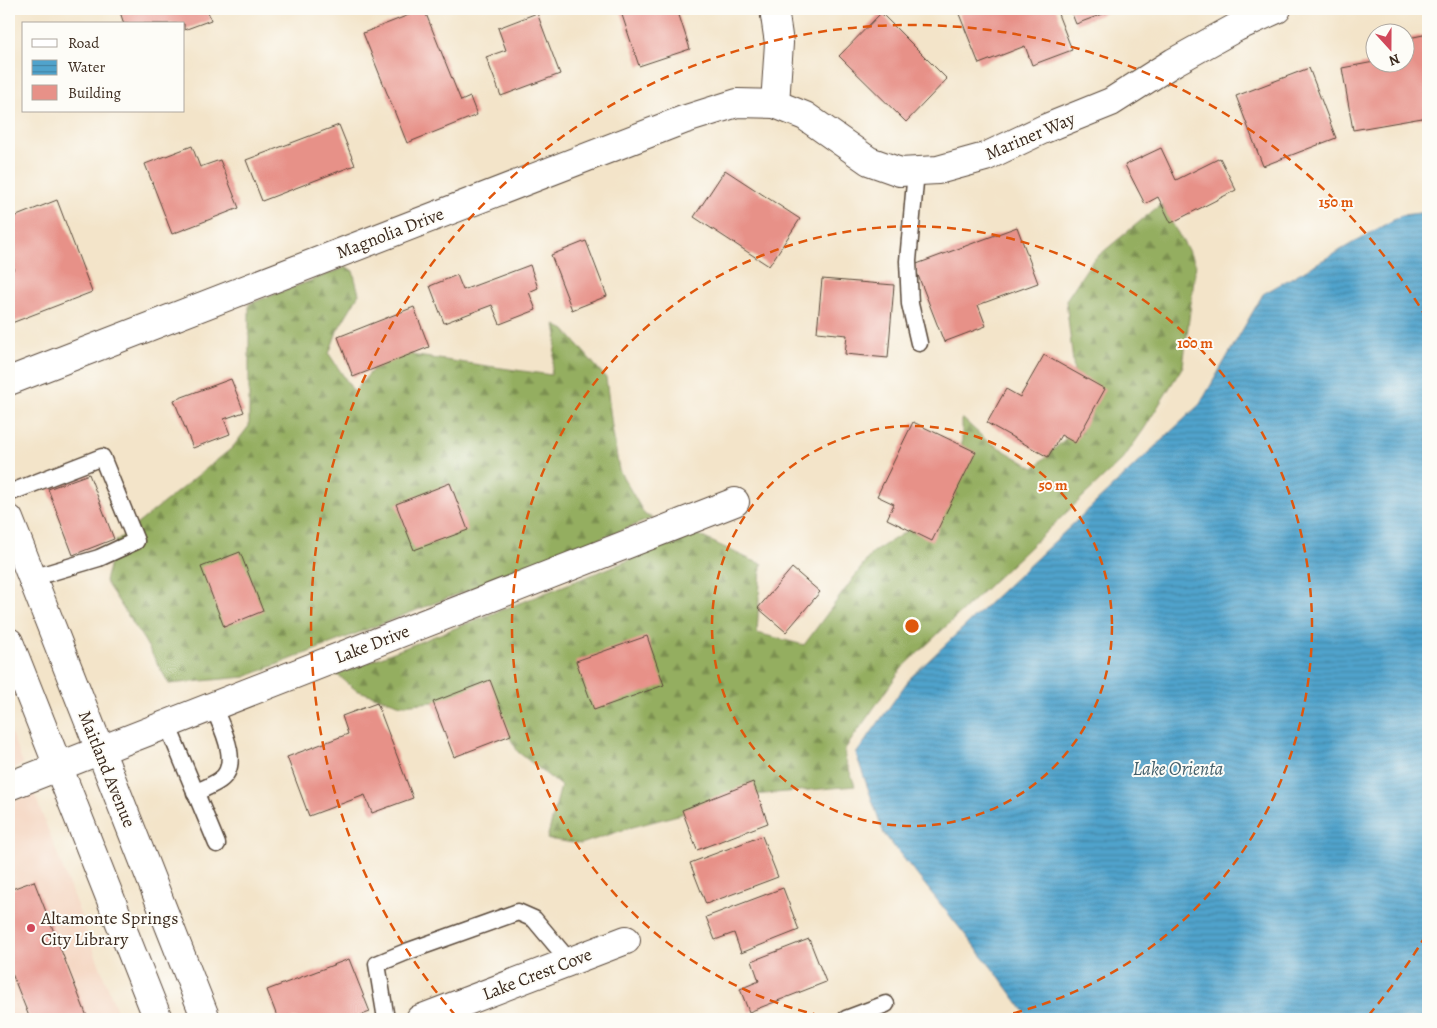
<svg xmlns="http://www.w3.org/2000/svg" width="1437" height="1028" font-family="Alegreya,serif">
	<defs>
		<pattern id="forest-firs" width="22" height="20" patternUnits="userSpaceOnUse" patternTransform="scale(1.25)"><rect width="22" height="20" fill="#94ae60"/><path d="M5 1l3.5 6h-7zM16 11l3.5 6h-7z" fill="#7a8e4f"/></pattern>
		<pattern id="water-rules" width="6" height="5" patternUnits="userSpaceOnUse" patternTransform="scale(1.25)"><rect width="6" height="5" fill="#50a3cc"/><path d="M0 2.5h6" fill="none" stroke="#4485a5"/></pattern>
	</defs>
	<rect width="100%" height="100%" fill="#fdfcf7"/>
	<filter id="ink" filterUnits="userSpaceOnUse"><feTurbulence type="fractalNoise" baseFrequency=".02" numOctaves="2"/><feDisplacementMap in="SourceGraphic" scale="10" xChannelSelector="R" yChannelSelector="G"/><feConvolveMatrix kernelMatrix="1 2 1 2 8 2 1 2 1" color-interpolation-filters="sRGB"/></filter>
	<filter id="wash" filterUnits="userSpaceOnUse"><feTurbulence type="fractalNoise" baseFrequency=".0096" numOctaves="4" result="noise"/><feDisplacementMap in="SourceGraphic" scale="20" xChannelSelector="R" yChannelSelector="G"/><feGaussianBlur stdDeviation="1.12" result="paint"/><feColorMatrix in="noise" values="0 0 0 0 0 0 0 0 0 0 0 0 0 0 0 0 0 1.4 0 .05"/><feComposite in="paint" operator="in"/></filter>
	<g filter="url(#wash)">
		<rect width="100%" height="100%" fill="#f3e4c9"/>
		<!-- built -->
		<g fill="#f4d4bf">
			<path d="M 9,728 L 23,764 L 9,770 Z"/>
			<path d="M 34,793 L 120,1019 L 9,1019 L 9,803 Z"/>
		</g>
		<!-- forest -->
		<g fill="url(#forest-firs)" stroke="#686c3f">
			<path d="M 1161,204 L 1196,264 L 1183,366 L 1144,429 L 1123,459 L 902,668 L 845,749 L 845,758 L 855,786 L 753,795 L 629,828 L 581,844 L 547,839 L 561,786 L 518,752 L 504,727 L 483,708 L 432,702 L 401,705 L 356,690 L 339,676 L 335,675 L 696,534 L 751,560 L 763,564 L 761,565 L 757,633 L 804,645 L 872,553 L 950,504 L 962,457 L 962,418 L 986,440 L 1034,468 L 1080,425 L 1066,300 L 1092,261 Z"/>
			<path d="M 347,267 L 353,271 L 359,294 L 337,331 L 329,354 L 354,392 L 379,362 L 397,351 L 417,356 L 551,375 L 557,335 L 555,325 L 565,330 L 606,378 L 612,427 L 619,470 L 645,515 L 653,518 L 245,677 L 169,684 L 144,640 L 105,581 L 116,541 L 232,448 L 249,426 L 249,304 Z"/>
		</g>
		<!-- water -->
		<path fill="url(#water-rules)" stroke="#466675" d="M 1428,212 L 1428,1019 L 1030,1019 L 1000,978 L 884,834 L 856,754 L 910,678 L 1200,404 L 1263,294 L 1402,215 Z"/>
		<g id="blocks">
			<!-- building -->
			<g fill="#e79188">
				<path d="M 119,9 L 207,9 L 211,20 L 184,30 L 184,24 L 124,24 Z"/>
				<path d="M 424,9 L 461,101 L 470,97 L 477,115 L 407,143 L 363,33 Z"/>
				<path d="M 620,9 L 677,9 L 690,49 L 639,66 Z"/>
				<path d="M 971,9 L 1056,9 L 1072,50 L 1032,65 L 1025,46 L 979,64 L 959,14 Z"/>
				<path d="M 1070,9 L 1116,9 L 1076,24 Z"/>
				<path d="M 537,13 L 560,74 L 501,96 L 486,57 L 506,50 L 498,28 Z"/>
				<path d="M 881,13 L 947,79 L 906,122 L 839,56 Z"/>
				<path d="M 1428,34 L 1428,117 L 1353,130 L 1342,68 L 1374,62 L 1404,62 L 1404,39 Z"/>
				<path d="M 1309,68 L 1336,138 L 1263,166 L 1236,96 Z"/>
				<path d="M 339,125 L 355,165 L 262,201 L 246,160 Z"/>
				<path d="M 192,146 L 200,167 L 220,160 L 239,208 L 172,234 L 145,164 Z"/>
				<path d="M 1161,148 L 1176,180 L 1220,158 L 1236,190 L 1171,223 L 1158,197 L 1145,204 L 1125,165 Z"/>
				<path d="M 725,170 L 800,219 L 769,266 L 694,217 Z"/>
				<path d="M 57,200 L 92,292 L 9,324 L 9,271 L 14,269 L 9,255 L 9,219 Z"/>
				<path d="M 1017,227 L 1038,283 L 978,305 L 986,326 L 944,342 L 914,265 Z"/>
				<path d="M 586,241 L 607,296 L 572,310 L 551,255 Z"/>
				<path d="M 530,265 L 538,288 L 529,292 L 536,310 L 500,324 L 492,305 L 444,323 L 430,286 L 457,275 L 463,290 Z"/>
				<path d="M 822,279 L 894,285 L 888,358 L 845,354 L 847,335 L 817,332 Z"/>
				<path d="M 414,307 L 429,347 L 353,377 L 338,337 Z"/>
				<path d="M 1044,355 L 1105,389 L 1075,443 L 1061,435 L 1048,457 L 987,423 L 1006,389 L 1020,397 Z"/>
				<path d="M 231,379 L 244,412 L 224,419 L 230,434 L 193,448 L 174,400 Z"/>
				<path d="M 913,422 L 976,452 L 932,541 L 887,519 L 894,504 L 877,496 Z"/>
				<path d="M 89,474 L 114,539 L 73,555 L 48,489 Z"/>
				<path d="M 450,483 L 468,530 L 414,550 L 396,504 Z"/>
				<path d="M 240,552 L 263,611 L 224,627 L 201,567 Z"/>
				<path d="M 792,568 L 820,592 L 786,632 L 758,608 Z"/>
				<path d="M 647,636 L 664,685 L 594,710 L 576,661 Z"/>
				<path d="M 490,680 L 511,735 L 454,757 L 433,702 Z"/>
				<path d="M 377,703 L 413,798 L 372,813 L 365,795 L 309,816 L 287,757 L 348,734 L 342,716 Z"/>
				<path d="M 753,782 L 768,823 L 697,850 L 682,810 Z"/>
				<path d="M 762,836 L 778,877 L 706,904 L 690,863 Z"/>
				<path d="M 34,881 L 88,1019 L 30,1019 L 9,966 L 9,890 Z"/>
				<path d="M 783,888 L 799,930 L 741,953 L 734,933 L 715,940 L 706,917 Z"/>
				<path d="M 809,939 L 826,982 L 749,1012 L 740,989 L 759,981 L 752,961 Z"/>
				<path d="M 349,959 L 370,1012 L 351,1019 L 278,1019 L 267,990 Z"/>
			</g>
		</g>
	</g>
	<g filter="url(#ink)">
		<use href="#blocks" fill-opacity="0" stroke="#574638" stroke-width="1"/>
		<g fill="none" stroke-linecap="round" stroke-linejoin="round">
			<defs>
				<g id="lane">
					<path d="M 916,171 L 908,261 L 910,304 L 919,343"/>
					<path d="M 9,493 L 102,457 L 136,541 L 99,558 L 32,578"/>
					<path d="M 167,724 L 217,844"/>
					<path d="M 195,793 C 203,789 213,785 220,780 C 242,764 221,726 213,706"/>
					<path d="M 386,1019 L 377,964 L 406,952 L 518,912 L 534,919 L 570,962"/>
					<path d="M 846,1019 L 886,1004"/>
				</g>
				<g id="street">
					<path d="M 774,9 L 779,43 L 775,104"/>
					<path d="M 9,381 L 683,120 L 737,103 L 775,104 L 805,116 L 869,161 L 900,172 L 938,170 L 985,157 L 1044,129 L 1111,102 L 1174,62 L 1237,27 L 1277,9"/>
					<path d="M 9,786 L 735,502"/>
					<path d="M 420,1019 L 626,940"/>
				</g>
				<g id="secondary">
					<path d="M 9,519 L 206,1019"/>
					<path d="M 9,642 L 158,1019"/>
				</g>
			</defs>
			<!-- lane casing -->
			<use href="#lane" stroke="#574638" stroke-width="19"/>
			<!-- street casing -->
			<use href="#street" stroke="#574638" stroke-width="30"/>
			<!-- secondary casing -->
			<use href="#secondary" stroke="#574638" stroke-width="30"/>
			<!-- lane -->
			<use href="#lane" stroke="#fff" stroke-width="16"/>
			<!-- street -->
			<use href="#street" stroke="#fff" stroke-width="28"/>
			<!-- secondary -->
			<use href="#secondary" stroke="#fff" stroke-width="28"/>
		</g>
	</g>
	<!-- distance rings -->
	<g fill="none" stroke="#df570d" stroke-width="2.5" stroke-dasharray="9 6">
		<circle cx="912" cy="626" r="200"/>
		<path d="M836 1019A400 400 0 1 1 988 1019"/>
		<path d="M1426 935A600 600 0 0 1 1368 1016M456 1016A600 600 0 1 1 1426 317"/>
	</g>
	<!-- markers -->
	<circle fill="#d1495b" stroke="#fdfcf7" stroke-width="2" cx="31" cy="928" r="5"/>
	<g text-anchor="middle" dominant-baseline="central" stroke-width="4" stroke-linejoin="round" paint-order="stroke">
		<!-- street labels -->
		<g font-size="18" fill="#3b2a1e" stroke="#fdfcf7">
			<text transform="translate(1030 136) rotate(-23)">Mariner Way</text>
			<text transform="translate(390 233) rotate(-21)">Magnolia Drive</text>
			<text transform="translate(372 644) rotate(-21)">Lake Drive</text>
			<text transform="translate(107 769) rotate(68)">Maitland Avenue</text>
			<text transform="translate(537 974) rotate(-21)">Lake Crest Cove</text>
		</g>
		<!-- poi labels -->
		<g font-size="18" fill="#3b2a1e" stroke="#fdfcf7" text-anchor="start">
			<text x="41" y="918">Altamonte Springs<tspan x="41" dy="21">City Library</tspan></text>
		</g>
		<!-- water labels -->
		<g font-size="19" font-style="italic" fill="#44606c" stroke="#fdfcf7">
			<text x="1178" y="769">Lake Orienta</text>
		</g>
	</g>
	<circle cx="912" cy="626" r="8" fill="#df570d" stroke="#fdfcf7" stroke-width="2.5"/>
	<g font-size="15" text-anchor="middle" font-weight="bold" fill="#df570d" stroke="#fdfcf7" stroke-width="4" stroke-linejoin="round" paint-order="stroke">
		<text x="1336" y="207">150 m</text>
		<text x="1195" y="348">100 m</text>
		<text x="1053" y="490">50 m</text>
	</g>
	<!-- margin -->
	<rect width="1437" height="1028" fill="none" stroke="#fdfcf7" stroke-width="30"/>
	<!-- legend -->
	<rect x="22" y="22" width="162" height="90" fill="#fdfcf7" stroke="#afa8a0"/>
	<rect x="32" y="39" width="25" height="8" fill="#ffffff" stroke="#afa8a0"/>
	<text x="68" y="48" font-size="15" fill="#3b2a1e">Road</text>
	<rect x="32" y="60" width="25" height="15" fill="url(#water-rules)" stroke="#afa8a0"/>
	<text x="68" y="72" font-size="15" fill="#3b2a1e">Water</text>
	<rect x="32" y="85" width="25" height="15" fill="#e79188" stroke="#afa8a0"/>
	<text x="68" y="98" font-size="15" fill="#3b2a1e">Building</text>
	<!-- north arrow -->
	<g transform="translate(1390 48) rotate(159)"><circle r="24" fill="#fdfcf7" stroke="#afa8a0"/>
	<path d="M0-4L9 19L0 12L-9 19Z" fill="#d1495b"/>
	<text y="-8" font-size="14" font-weight="bold" text-anchor="middle" fill="#3b2a1e">N</text>
	</g>
</svg>
